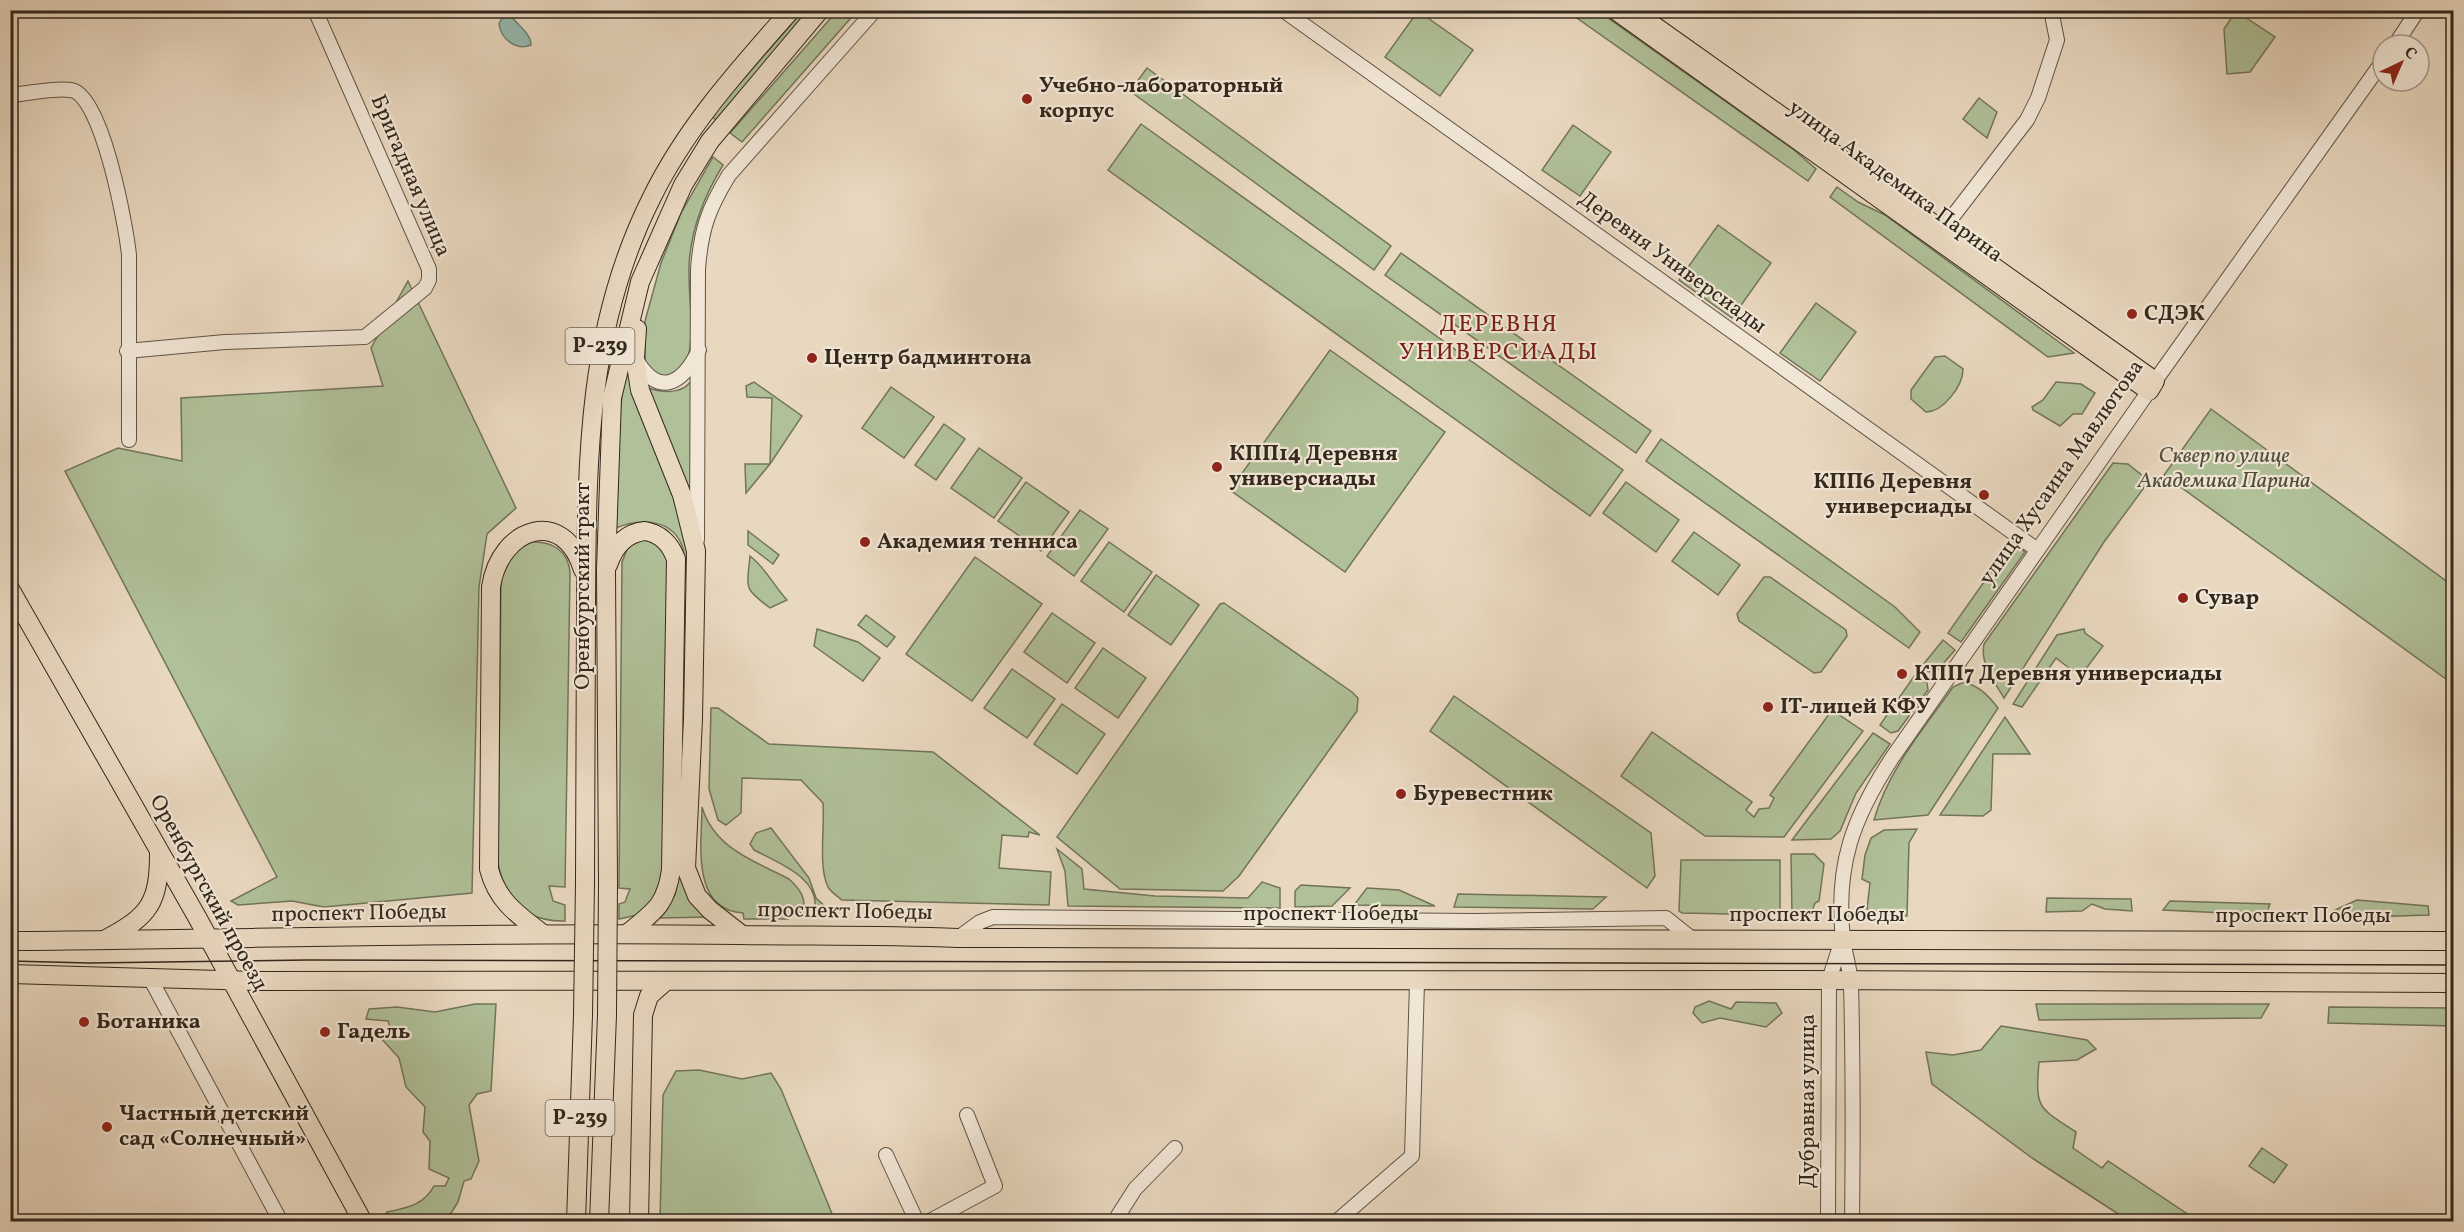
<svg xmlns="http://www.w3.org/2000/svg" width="2464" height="1232" font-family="Vollkorn,serif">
	<rect width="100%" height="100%" fill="#e9d8c0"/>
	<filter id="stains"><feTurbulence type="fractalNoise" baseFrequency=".00333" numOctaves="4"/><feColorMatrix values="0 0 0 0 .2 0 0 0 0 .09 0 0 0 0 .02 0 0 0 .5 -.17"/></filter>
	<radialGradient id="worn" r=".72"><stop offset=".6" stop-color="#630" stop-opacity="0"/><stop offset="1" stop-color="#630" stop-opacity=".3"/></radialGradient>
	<!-- green -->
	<g fill="#b0c098" stroke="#72745a" stroke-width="1.5">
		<path d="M 803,11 L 810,11 L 716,120 L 711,116 Z"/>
		<path d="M 837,11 L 857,11 L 742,142 L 730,133 Z"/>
		<path d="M 1418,11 L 1473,50 L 1440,96 L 1385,57 Z"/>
		<path d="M 1567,11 L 1598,11 L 1794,150 L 1816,169 L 1808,181 Z"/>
		<path d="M 2236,11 L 2275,37 L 2250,72 L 2227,74 L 2224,29 Z"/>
		<path d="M 1147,68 L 1391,246 L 1374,270 L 1130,91 Z"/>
		<path d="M 1979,98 L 1997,112 L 1987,138 L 1963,119 Z"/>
		<path d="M 1141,124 L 1623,470 L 1590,516 L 1108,170 Z"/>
		<path d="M 1573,125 L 1611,152 L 1580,196 L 1542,170 Z"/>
		<path d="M 713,157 L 723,165 C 704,196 691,228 689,265 C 688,300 697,339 684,372 L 659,378 L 645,363 L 645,321 L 661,263 L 681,213 Z"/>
		<path d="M 1837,187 L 1858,202 L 1885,215 L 2074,353 L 2048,357 L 1830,197 Z"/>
		<path d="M 1718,225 L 1771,263 L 1732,318 L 1679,280 Z"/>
		<path d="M 1401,253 L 1651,431 L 1636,453 L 1385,275 Z"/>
		<path d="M 408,281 L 516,508 L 487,534 L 479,587 L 472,893 L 324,907 L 292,901 L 238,905 L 231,901 L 277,877 L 65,471 L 118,448 L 182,461 L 181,398 L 383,386 L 371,348 Z"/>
		<path d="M 1816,303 L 1856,332 L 1820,381 L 1780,353 Z"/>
		<path d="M 629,342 L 687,534 L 686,582 L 683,582 C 684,571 686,559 683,549 C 674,518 640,518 616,528 L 617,434 Z"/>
		<path d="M 1330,350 L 1445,432 L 1345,572 L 1230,490 Z"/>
		<path d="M 1945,356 L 1963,369 C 1963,386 1943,412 1926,412 L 1911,399 L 1911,390 L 1935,357 Z"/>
		<path d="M 695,373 L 690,505 L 646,387 C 664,394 688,395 695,373 Z"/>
		<path d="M 754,382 L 802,416 L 770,464 L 746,493 L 745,464 L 770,464 L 772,398 L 747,397 L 746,386 Z"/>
		<path d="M 2056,382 L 2081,384 L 2095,393 L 2082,414 L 2073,414 L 2060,426 L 2033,410 L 2032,407 L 2043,400 Z"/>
		<path d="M 891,387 L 934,417 L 904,458 L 862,428 Z"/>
		<path d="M 2211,409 L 2453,586 L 2453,684 L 2164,475 Z"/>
		<path d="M 944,424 L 965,439 L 936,480 L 915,465 Z"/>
		<path d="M 1661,439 L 1895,607 L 1920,632 L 1909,648 L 1646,461 Z"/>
		<path d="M 979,448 L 1022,478 L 994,518 L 951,488 Z"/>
		<path d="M 2113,463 L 2128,464 L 2149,481 L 2104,542 L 2004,698 C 1994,681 1980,664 1984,644 Z"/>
		<path d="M 1026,482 L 1069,512 L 1041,551 L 998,521 Z"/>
		<path d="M 1626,482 L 1679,520 L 1656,552 L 1603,513 Z"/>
		<path d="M 1080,510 L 1108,529 L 1074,576 L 1047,556 Z"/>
		<path d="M 748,531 L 779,555 L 773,564 L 748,545 Z"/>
		<path d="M 1694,532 L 1740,565 L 1718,595 L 1672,561 Z"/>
		<path d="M 646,538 L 669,553 L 664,892 L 637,915 L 619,919 L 619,904 L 625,902 L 630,889 L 619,888 L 622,562 L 629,545 Z"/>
		<path d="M 532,542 C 552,541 568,551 570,572 L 565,887 L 549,886 L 553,901 L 565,905 L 565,921 C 525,922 505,900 498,863 L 501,580 C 502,562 517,548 532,542 Z"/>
		<path d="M 1109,542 L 1152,572 L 1124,612 L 1081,581 Z"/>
		<path d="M 2012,542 L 2025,552 L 1961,642 L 1948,633 Z"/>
		<path d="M 750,556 C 766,568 773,585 787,600 L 770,608 C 743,588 747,589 750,556 Z"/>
		<path d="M 975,557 L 1042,604 L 972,701 L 906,654 Z"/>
		<path d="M 1156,575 L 1199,605 L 1171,645 L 1128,615 Z"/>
		<path d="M 1764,577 L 1770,577 L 1846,630 L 1847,636 L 1821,672 L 1814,673 L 1739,621 L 1737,614 Z"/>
		<path d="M 1224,603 L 1352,692 L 1358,698 L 1357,711 L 1239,876 L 1223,891 L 1120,889 L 1057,837 L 1220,604 Z"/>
		<path d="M 1052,613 L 1095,643 L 1067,683 L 1024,652 Z"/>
		<path d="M 683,615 L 687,616 L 682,870 L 708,917 L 660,918 L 675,895 L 679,870 Z"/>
		<path d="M 866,615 L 895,637 L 887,647 L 858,625 Z"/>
		<path d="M 817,629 L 858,642 L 880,658 L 863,681 L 814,646 Z"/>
		<path d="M 2084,629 L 2085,633 L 2103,646 L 2085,670 L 2073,671 L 2056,658 L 2022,707 L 2013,704 L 2057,635 Z"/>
		<path d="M 1943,640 L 1955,650 L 1935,673 L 1926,671 L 1922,666 Z"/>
		<path d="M 1103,648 L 1146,678 L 1118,718 L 1075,688 Z"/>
		<path d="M 1012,669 L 1055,699 L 1027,738 L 984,708 Z"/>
		<path d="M 1915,675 L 1927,683 L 1928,690 L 1898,731 L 1891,733 L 1880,725 Z"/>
		<path d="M 1964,682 C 1980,687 1987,694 1998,708 L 1928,815 L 1874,820 C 1888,770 1924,728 1953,687 Z"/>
		<path d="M 1454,696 L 1651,833 L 1655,876 L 1647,888 L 1430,731 Z"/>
		<path d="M 1062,704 L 1105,734 L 1077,774 L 1034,744 Z"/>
		<path d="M 711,708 L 718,708 L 769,744 L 933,752 L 1040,835 L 1029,832 L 1028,837 L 1002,835 L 999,868 L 1051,872 L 1049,905 L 842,900 C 838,897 831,892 828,887 C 818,867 825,826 823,803 L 801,780 L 742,778 L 741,813 L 726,825 L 718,820 L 709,789 Z"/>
		<path d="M 1832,710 L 1863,731 L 1784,837 L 1705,836 L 1621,776 L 1652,732 L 1752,802 L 1746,810 L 1754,817 L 1759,809 L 1769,808 L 1774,798 L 1770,795 Z"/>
		<path d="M 2005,717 L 2030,754 L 1993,754 L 1991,810 L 1983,816 L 1940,815 Z"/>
		<path d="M 1873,733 L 1890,744 L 1856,793 L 1840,831 L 1831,839 L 1792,840 Z"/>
		<path d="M 702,807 C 714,848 754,861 789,879 C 799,888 807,898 803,912 L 790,913 L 788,919 L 744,919 L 743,913 C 690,910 702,841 702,807 Z"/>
		<path d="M 771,828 L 809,878 L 816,898 L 831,912 L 814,912 C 823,879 777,862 754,850 L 750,844 L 756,833 Z"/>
		<path d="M 1917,829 L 1909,843 L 1907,916 L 1875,915 L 1867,909 L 1870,883 L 1862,879 L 1865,855 L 1871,838 L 1884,830 Z"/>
		<path d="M 1057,849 L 1082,869 L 1084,889 L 1155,896 L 1248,898 L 1262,882 L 1280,888 L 1280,908 L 1068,906 L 1065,871 Z"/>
		<path d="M 1791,854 L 1814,854 L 1824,864 L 1819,901 L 1815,903 L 1811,914 L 1792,914 Z"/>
		<path d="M 1681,860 L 1780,860 L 1780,915 L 1682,913 L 1679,911 Z"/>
		<path d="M 1301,885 L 1350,888 L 1332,906 L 1295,907 L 1295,891 Z"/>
		<path d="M 1367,888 L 1399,890 L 1435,906 L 1354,905 Z"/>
		<path d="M 1458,894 L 1606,897 L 1593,909 L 1454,907 Z"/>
		<path d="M 2047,898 L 2131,899 L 2132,911 L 2105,909 L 2092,904 L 2082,911 L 2046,912 Z"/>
		<path d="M 2357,900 L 2428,906 L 2429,915 L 2366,917 L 2333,911 Z"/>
		<path d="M 2170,901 L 2270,904 L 2266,915 L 2163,910 Z"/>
		<path d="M 1709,1001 L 1731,1009 L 1736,1002 L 1776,1003 L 1782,1013 L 1766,1027 L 1720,1018 L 1702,1023 L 1693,1013 L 1695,1007 Z"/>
		<path d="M 475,1004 L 496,1004 L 491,1091 L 477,1094 L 469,1105 L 479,1161 L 471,1179 L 464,1181 L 458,1202 L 448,1218 L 432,1216 L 418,1221 L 383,1221 L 382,1219 L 387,1212 C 407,1208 424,1205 434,1186 L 445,1186 L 449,1178 L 429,1169 L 430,1141 L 423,1132 L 425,1107 L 406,1087 L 399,1058 L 381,1038 L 391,1030 L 388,1021 L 366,1019 L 369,1009 L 397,1007 L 435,1012 Z"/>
		<path d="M 2036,1004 L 2269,1004 L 2261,1018 L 2039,1020 Z"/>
		<path d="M 2329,1007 L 2453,1008 L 2453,1026 L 2328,1023 Z"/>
		<path d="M 2001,1026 L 2087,1040 L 2096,1049 L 2077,1060 L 2039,1062 C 2035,1109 2038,1107 2076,1132 L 2073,1148 L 2102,1168 L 2108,1161 L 2198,1221 L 2129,1221 L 2032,1158 L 1932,1084 L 1926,1052 L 1953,1055 L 1981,1050 Z"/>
		<path d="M 699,1070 L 742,1079 L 771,1073 L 781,1089 L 835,1221 L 660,1221 L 663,1095 L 676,1071 Z"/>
		<path d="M 2262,1148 L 2287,1165 L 2274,1183 L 2249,1166 Z"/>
	</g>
	<!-- water -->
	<path fill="#97bab0" stroke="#6f8075" stroke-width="1.5" d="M 503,16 L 511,16 C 518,26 531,33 531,45 C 516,51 501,39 499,24 Z"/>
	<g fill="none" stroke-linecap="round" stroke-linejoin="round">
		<defs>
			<g id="minor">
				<path d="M 1283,10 L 2036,549"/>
				<path d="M 2395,45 L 2418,10"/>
				<path d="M 10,95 C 29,94 53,87 71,90 C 102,94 126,226 129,255 L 129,440"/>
				<path d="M 1943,229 L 2027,120 L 2038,98 L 2057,40 L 2051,10"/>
				<path d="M 127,351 L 225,342 L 365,337 L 425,288 L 429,280 L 429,269 L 315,10"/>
				<path d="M 637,361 C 660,398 683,383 699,350"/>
				<path d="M 2155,381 L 2383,61"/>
				<path d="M 697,540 L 698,269 C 701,230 708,209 729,175 L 875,10"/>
				<path d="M 958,938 L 980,922 L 993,917 L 1475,921 L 1666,918 L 1691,938"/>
				<path d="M 150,978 L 281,1222"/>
				<path d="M 886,1155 L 917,1222"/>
				<path d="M 928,1222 L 995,1186 L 967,1115"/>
				<path d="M 1114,1222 L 1135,1189 L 1175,1148"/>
				<path d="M 1336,1222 L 1412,1156 L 1417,982"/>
				<path d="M 1711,1222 L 1736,1222"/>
				<path d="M 1828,1222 L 1829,980 L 1842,940"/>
				<path d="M 1852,1222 C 1853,1142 1853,1063 1851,984 C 1850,969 1845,954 1843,939 C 1835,865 1853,818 1892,758 L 2149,391"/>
			</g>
			<g id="major">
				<path d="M 1615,10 L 2149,391 L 2155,381 L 1632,10"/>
				<path d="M 637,329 L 635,358 L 640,390 L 682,495 L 696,551 L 693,719 L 686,868 L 697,896 L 710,910 L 742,935"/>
				<path d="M 608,565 C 614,547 625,533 645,531 C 661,534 670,543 676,559 L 671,870 C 666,905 655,911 628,933"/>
				<path d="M 10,589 L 197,917 L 363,1222"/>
				<path d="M 585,883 C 585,793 586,702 586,612 C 587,467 585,330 652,197 C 687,126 739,69 791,10"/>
				<path d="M 608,883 L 606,569 L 612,398 L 640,282 L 683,185 L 710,141 L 820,10"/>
				<path d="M 543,934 C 518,915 497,901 489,869 L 491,587 C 500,527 564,506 583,570"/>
				<path d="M 106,939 C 150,916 159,902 159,853"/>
				<path d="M 10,941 C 253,939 496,932 739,935 C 812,936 884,935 958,938 L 2454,941"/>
				<path d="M 10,974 L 256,981 L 1806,980 L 2454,983"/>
				<path d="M 576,1222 L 583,1015"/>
				<path d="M 599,1222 L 607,1015"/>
				<path d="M 639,1222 L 643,1015 L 649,996 L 666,981"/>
			</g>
		</defs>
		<!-- minor casing -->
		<use href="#minor" stroke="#605445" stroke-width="16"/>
		<!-- major casing -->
		<use href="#major" stroke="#33281c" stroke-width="20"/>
		<!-- minor -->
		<use href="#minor" stroke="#f1e6d6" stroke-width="14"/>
		<!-- major -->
		<use href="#major" stroke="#e9d8c0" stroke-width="18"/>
		<!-- tram -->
		<path stroke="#33281c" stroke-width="1.5" d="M 10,961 L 89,963 L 308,960 L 2454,965"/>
		<defs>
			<g id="major-bridge">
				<path d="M 583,1015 L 585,883"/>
				<path d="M 607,1015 L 608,883"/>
			</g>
		</defs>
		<!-- major-bridge casing -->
		<use href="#major-bridge" stroke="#33281c" stroke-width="20" stroke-linecap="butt"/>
		<!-- major-bridge -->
		<use href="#major-bridge" stroke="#e9d8c0" stroke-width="18"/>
	</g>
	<!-- markers -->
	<g fill="#8f2418" stroke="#f1e6d6" stroke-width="2">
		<circle cx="1027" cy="99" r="6"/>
		<circle cx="2132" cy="314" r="6"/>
		<circle cx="812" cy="358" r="6"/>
		<circle cx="1217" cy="467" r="6"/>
		<circle cx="1984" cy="495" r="6"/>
		<circle cx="865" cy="542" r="6"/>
		<circle cx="2183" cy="598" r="6"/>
		<circle cx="1902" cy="674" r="6"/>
		<circle cx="1768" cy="707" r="6"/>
		<circle cx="1401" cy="794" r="6"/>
		<circle cx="84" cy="1022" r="6"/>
		<circle cx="325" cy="1032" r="6"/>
		<circle cx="107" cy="1127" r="6"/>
	</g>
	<g text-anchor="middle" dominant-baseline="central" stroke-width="4.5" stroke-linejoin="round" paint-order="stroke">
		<!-- shield labels -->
		<g fill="#f1e6d6" stroke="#6c6154" stroke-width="1.5">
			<rect x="565.5" y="328" width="69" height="36" rx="4.5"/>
			<rect x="545.5" y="1100" width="69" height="36" rx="4.5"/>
		</g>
		<g font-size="21" font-weight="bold" fill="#33281c">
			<text x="600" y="346">Р-239</text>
			<text x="580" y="1118">Р-239</text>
		</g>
		<!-- poi labels -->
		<g font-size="22" font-weight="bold" fill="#33281c" stroke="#f1e6d6" text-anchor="start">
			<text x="1039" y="86">Учебно-лабораторный<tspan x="1039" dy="25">корпус</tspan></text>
			<text x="2144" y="314">СДЭК</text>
			<text x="824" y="358">Центр бадминтона</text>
			<text x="1229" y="454">КПП14 Деревня<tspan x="1229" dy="25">универсиады</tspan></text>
			<text x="1972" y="482" text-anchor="end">КПП6 Деревня<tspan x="1972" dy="25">универсиады</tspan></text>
			<text x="877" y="542">Академия тенниса</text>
			<text x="2195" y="598">Сувар</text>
			<text x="1914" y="674">КПП7 Деревня универсиады</text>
			<text x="1780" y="707">IT-лицей КФУ</text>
			<text x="1413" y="794">Буревестник</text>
			<text x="96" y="1022">Ботаника</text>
			<text x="337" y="1032">Гадель</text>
			<text x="119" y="1114">Частный детский<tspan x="119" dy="25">сад «Солнечный»</tspan></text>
		</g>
		<!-- street labels -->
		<g font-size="22" fill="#33281c" stroke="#f1e6d6">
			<text transform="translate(410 176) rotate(67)">Бригадная улица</text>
			<text transform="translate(1895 182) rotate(36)">улица Академика Парина</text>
			<text transform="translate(1672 263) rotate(36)">Деревня Универсиады</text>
			<text transform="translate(2062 473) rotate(-55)">улица Хусаина Мавлютова</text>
			<text transform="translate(583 586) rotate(-90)">Оренбургский тракт</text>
			<text transform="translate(208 893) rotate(61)">Оренбургский проезд</text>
			<text transform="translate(845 912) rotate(1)">проспект Победы</text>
			<text transform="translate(359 914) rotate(-1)">проспект Победы</text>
			<text x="1331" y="914">проспект Победы</text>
			<text x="1817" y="915">проспект Победы</text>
			<text x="2303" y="916">проспект Победы</text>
			<text transform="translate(1808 1101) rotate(-90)">Дубравная улица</text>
		</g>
		<!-- park labels -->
		<g font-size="22" font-style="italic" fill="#524e3b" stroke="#f1e6d6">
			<text x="2224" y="456">Сквер по улице<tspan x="2224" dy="25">Академика Парина</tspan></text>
		</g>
		<!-- neighbourhood labels -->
		<g font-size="24" letter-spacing="1.5" fill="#7a1f14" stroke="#f1e6d6">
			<text x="1499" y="325">ДЕРЕВНЯ<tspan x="1499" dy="28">УНИВЕРСИАДЫ</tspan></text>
		</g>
	</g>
	<!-- margin -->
	<rect width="2464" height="1232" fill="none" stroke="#e9d8c0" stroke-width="36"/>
	<rect x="12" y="12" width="2440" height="1208" fill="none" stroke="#33281c" stroke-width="3"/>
	<rect x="18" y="18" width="2428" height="1196" fill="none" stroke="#33281c" stroke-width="1.5"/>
	<!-- north arrow -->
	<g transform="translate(2401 63) rotate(44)"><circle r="28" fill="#f1e6d6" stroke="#a59a8c" stroke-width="1.5"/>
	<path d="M0-4.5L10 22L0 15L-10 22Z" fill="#8f2418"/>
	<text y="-9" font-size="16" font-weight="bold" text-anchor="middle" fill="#33281c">С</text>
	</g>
	<rect width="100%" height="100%" filter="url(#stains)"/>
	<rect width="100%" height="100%" fill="url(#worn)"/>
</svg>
